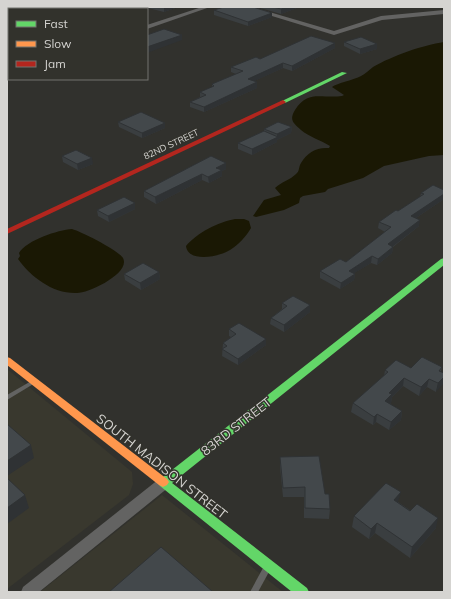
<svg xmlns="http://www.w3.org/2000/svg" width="451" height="599" font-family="Mulish,sans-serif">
	<rect width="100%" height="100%" fill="#31312d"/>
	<!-- built -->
	<g fill="#39382e">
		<path d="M 7,369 L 132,472 L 133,484 L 129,495 L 7,589 Z"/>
		<path d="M 162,495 L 283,592 L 40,592 Z"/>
	</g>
	<!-- water -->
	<g fill="#1a1804">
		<path d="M 444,42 L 444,155 L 429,156 L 384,166 L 363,178 L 328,189 L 325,192 L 303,196 L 300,198 L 299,203 L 284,210 L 256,217 L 253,216 L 264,200 L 281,195 L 275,188 C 281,182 290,180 296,174 C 300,171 298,168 301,163 C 307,153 316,147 329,148 L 330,146 C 321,140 309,137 301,130 C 293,123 289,120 295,110 C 308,89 322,99 342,96 L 344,95 L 332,87 C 337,83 354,80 361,76 C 365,74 369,70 373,67 C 392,56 423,45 444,42 Z"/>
		<path d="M 235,219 L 244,219 L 249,221 L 251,228 C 246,237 238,245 230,250 C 219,257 188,263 186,246 C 197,233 218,222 235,219 Z"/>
		<path d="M 72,229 C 82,232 118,250 123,258 C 131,273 89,293 77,293 C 53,294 31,277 18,259 L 20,256 L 19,253 C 27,240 58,230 72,229 Z"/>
	</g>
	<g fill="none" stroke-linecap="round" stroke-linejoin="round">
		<!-- lane -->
		<g fill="#636362" fill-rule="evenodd">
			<path d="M 33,380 L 35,381 L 36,382 L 35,383 L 7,400 L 7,395 Z"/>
			<path d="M 266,567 L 269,568 L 270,570 L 258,592 L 250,592 L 263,568 Z"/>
		</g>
		<!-- street -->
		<g fill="#636362" fill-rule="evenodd">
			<path d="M 107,7 L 114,7 L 111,9 L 104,9 Z"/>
			<path d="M 202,7 L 210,7 L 147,29 L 147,25 Z"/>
			<path d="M 243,7 L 252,7 L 334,31 L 381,16 L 444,10 L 444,14 L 382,20 L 334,35 Z"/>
			<rect x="7" y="73" width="2" height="4"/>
			<path d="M 164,478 L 169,479 L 170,483 L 169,487 L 39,592 L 21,592 L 23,587 L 159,479 Z"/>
		</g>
		<!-- fast -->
		<g fill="#63d668" fill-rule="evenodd">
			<path d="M 342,72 L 347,73 L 285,103 L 280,102 Z"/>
			<path d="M 444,258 L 444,265 L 172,483 L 307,588 L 309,592 L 292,592 L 160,486 L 157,482 L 159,479 L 163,477 L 441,259 Z"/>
		</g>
		<!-- slow -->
		<path fill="#ff974d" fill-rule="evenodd" d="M 7,357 L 10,358 L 167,479 L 169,482 L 167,485 L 163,487 L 159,485 L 7,365 Z"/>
		<!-- jam -->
		<path fill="#b3261e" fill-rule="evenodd" d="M 283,100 L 286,102 L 285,103 L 7,234 L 7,229 Z"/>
	</g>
	<!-- wall -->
	<g fill="#3a3e40">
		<path d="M 28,7 L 100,7 L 95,9 L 33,9 Z"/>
		<path d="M 144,7 L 178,7 L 164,12 Z"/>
		<path d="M 257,7 L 297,7 L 297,8 L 281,14 Z"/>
		<path d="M 214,10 L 272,13 L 272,17 L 248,26 L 214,15 Z"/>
		<path d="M 344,42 L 377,49 L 360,54 L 344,46 Z"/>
		<path d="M 335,48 L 292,71 L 283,68 L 254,81 L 257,82 L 257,88 L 204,112 L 190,107 L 190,102 L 200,97 L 200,92 L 212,87 L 212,84 L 236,74 L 231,72 L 231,67 L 260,59 Z"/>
		<path d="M 118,122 L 165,128 L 142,138 L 119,127 Z"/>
		<path d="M 292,127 L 291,133 L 277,140 L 277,142 L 252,155 L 238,149 L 238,143 L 264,131 L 264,129 Z"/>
		<path d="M 62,156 L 93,164 L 78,170 L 63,162 Z"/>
		<path d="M 211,156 L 226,169 L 222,171 L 222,176 L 209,183 L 202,180 L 156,204 L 144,197 L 144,191 Z"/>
		<path d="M 421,193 L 444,199 L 416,218 L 419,226 L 393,247 L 392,253 L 377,265 L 371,263 L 354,273 L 355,274 L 354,280 L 340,289 L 320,278 L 320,271 L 346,262 L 385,232 L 378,228 L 379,222 L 398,211 L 420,197 Z"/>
		<path d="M 135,209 L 109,222 L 98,216 L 97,210 Z"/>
		<path d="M 159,272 L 160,279 L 141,290 L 125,280 L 124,274 Z"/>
		<path d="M 282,303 L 310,312 L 284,332 L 270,324 L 271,318 L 282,309 Z"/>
		<path d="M 229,329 L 266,339 L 266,345 L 238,365 L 222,356 L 223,343 L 231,337 L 229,336 Z"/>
		<path d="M 442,367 L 436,392 L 427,387 L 419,396 L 403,386 L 392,397 L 391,403 L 390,404 L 402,411 L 401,420 L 389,430 L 376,422 L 373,425 L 351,412 L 353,403 L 384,376 L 385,370 L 411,368 Z"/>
		<path d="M 280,457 L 325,494 L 330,509 L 329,519 L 304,518 L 304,497 L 283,497 L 280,467 Z"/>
		<path d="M 398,502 L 436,528 L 410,558 L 375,533 L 369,539 L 352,527 L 354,516 Z"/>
	</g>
	<!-- shaded-wall -->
	<g fill="#2f3234">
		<path d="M 89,7 L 100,7 L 95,9 L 84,9 Z"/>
		<path d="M 164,7 L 178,7 L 164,12 Z"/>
		<path d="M 288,7 L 297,7 L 297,8 L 281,14 L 281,9 Z"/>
		<path d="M 272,13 L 272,17 L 248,26 L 248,22 Z"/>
		<path d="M 182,35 L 182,40 L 147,53 L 147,47 Z"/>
		<path d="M 335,43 L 335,48 L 292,71 L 292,66 Z"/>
		<path d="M 377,44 L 377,49 L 360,54 L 360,49 Z"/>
		<path d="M 283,63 L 283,68 L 248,84 L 248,79 Z"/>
		<path d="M 257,82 L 257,88 L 204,112 L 204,107 Z"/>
		<path d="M 165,123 L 165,128 L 142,138 L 142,133 Z"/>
		<path d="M 292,127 L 291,133 L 277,140 L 277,142 L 252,155 L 252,149 L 277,137 L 277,134 Z"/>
		<path d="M 92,158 L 93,164 L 78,170 L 77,164 Z"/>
		<path d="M 226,163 L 226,169 L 222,171 L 222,176 L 209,183 L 208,177 L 216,168 Z"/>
		<path d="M 202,174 L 202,180 L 156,204 L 155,197 Z"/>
		<path d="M 444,194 L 444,199 L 410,222 L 411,216 Z"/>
		<path d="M 135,203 L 135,209 L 109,222 L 108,216 Z"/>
		<path d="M 420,220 L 419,226 L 387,251 L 388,244 Z"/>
		<path d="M 393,247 L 392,253 L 377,265 L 378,259 Z"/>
		<path d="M 372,256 L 371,263 L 348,277 L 349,271 Z"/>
		<path d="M 159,272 L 160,279 L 141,290 L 140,283 Z"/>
		<path d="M 355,274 L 354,280 L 340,289 L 341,283 Z"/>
		<path d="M 310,305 L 310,312 L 284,332 L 284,325 Z"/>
		<path d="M 266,339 L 266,345 L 238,365 L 238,359 Z"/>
		<path d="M 444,377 L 444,383 L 436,392 L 438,383 Z"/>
		<path d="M 404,378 L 403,386 L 392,397 L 391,403 L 383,409 L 385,401 L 389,393 Z"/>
		<path d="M 429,379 L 427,387 L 419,396 L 421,387 Z"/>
		<path d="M 402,411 L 401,420 L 389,430 L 391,422 Z"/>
		<path d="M 377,414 L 376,422 L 373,425 L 374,417 Z"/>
		<path d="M 31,445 L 34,458 L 7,476 L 7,461 Z"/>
		<path d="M 401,492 L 398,502 L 391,510 L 394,500 Z"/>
		<path d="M 25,495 L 29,508 L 7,524 L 7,508 Z"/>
		<path d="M 438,518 L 436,528 L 410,558 L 412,547 Z"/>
		<path d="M 377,523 L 375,533 L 369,539 L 371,529 Z"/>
	</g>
	<!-- building -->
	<g fill="#43484b" stroke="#2f3234">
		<path d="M 39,7 L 89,7 L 84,9 L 44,9 Z"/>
		<path d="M 224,7 L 253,7 L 272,13 L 248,22 L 214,10 Z"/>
		<path d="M 273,7 L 288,7 L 281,9 Z"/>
		<path d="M 164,29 L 182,35 L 147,47 L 147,35 Z"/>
		<path d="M 311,36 L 335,43 L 292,66 L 283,63 L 248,79 L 257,82 L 204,107 L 190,102 L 206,95 L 200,92 L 214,86 L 212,84 L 243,71 L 231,67 L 256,57 L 260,59 Z"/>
		<path d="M 361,37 L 377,44 L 360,49 L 344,42 Z"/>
		<path d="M 141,112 L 165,123 L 142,133 L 118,122 Z"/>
		<path d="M 278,122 L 292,127 L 277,134 L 264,129 Z"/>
		<path d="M 264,131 L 278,137 L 252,149 L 238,143 Z"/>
		<path d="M 76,150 L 92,158 L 77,164 L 62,156 Z"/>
		<path d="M 211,156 L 226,163 L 216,168 L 222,170 L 208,177 L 202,174 L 155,197 L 144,191 Z"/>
		<path d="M 433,185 L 444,190 L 444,194 L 411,216 L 420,220 L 388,244 L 393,247 L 378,259 L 372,256 L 349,271 L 355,274 L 341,283 L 320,271 L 340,259 L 346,262 L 391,227 L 379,222 L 396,210 L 398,211 L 424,194 L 421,193 Z"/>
		<path d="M 124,197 L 135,203 L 108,216 L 97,210 Z"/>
		<path d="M 143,263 L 159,272 L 140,283 L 124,274 Z"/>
		<path d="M 293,296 L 310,305 L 284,325 L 271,318 L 287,306 L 282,303 Z"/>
		<path d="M 239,323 L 266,339 L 238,359 L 222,349 L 227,346 L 223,343 L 236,334 L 229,329 Z"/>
		<path d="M 422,357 L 442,367 L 439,371 L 444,373 L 444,377 L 438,383 L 429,379 L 421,387 L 404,378 L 389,393 L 392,394 L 385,401 L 402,411 L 391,422 L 377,414 L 374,417 L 353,403 L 388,372 L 385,370 L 396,360 L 411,368 Z"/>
		<path d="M 7,424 L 31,445 L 7,461 Z"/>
		<path d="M 319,456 L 325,494 L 329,494 L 330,509 L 305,508 L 305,487 L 283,488 L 280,457 Z"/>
		<path d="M 7,478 L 25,495 L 7,508 Z"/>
		<path d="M 386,483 L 401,492 L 394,500 L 410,511 L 417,504 L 438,518 L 412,547 L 377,523 L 371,529 L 354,516 Z"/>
		<path d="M 161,547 L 213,592 L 109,592 Z"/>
	</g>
	<g text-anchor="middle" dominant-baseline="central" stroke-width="3" stroke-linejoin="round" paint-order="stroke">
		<!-- far-street labels -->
		<g font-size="9" fill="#d5d4d1" stroke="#32322c">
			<text transform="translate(171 144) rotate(-25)">82ND STREET</text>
		</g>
		<!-- near-street labels -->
		<g font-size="13" fill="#d5d4d1" stroke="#32322c">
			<text transform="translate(236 426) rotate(-38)">83RD STREET</text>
			<text transform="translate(162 466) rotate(38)">SOUTH MADISON STREET</text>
		</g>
	</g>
	<!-- border -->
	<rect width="451" height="599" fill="none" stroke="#d5d4d1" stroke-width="16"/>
	<!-- legend -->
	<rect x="8" y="8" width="140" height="72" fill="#32322c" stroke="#73736e"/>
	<rect x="16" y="21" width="20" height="6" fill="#63d668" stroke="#73736e"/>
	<text x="44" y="28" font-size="12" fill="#d5d4d1">Fast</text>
	<rect x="16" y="41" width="20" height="6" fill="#ff974d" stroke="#73736e"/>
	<text x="44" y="48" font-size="12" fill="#d5d4d1">Slow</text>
	<rect x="16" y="61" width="20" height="6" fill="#b3261e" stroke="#73736e"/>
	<text x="44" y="68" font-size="12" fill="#d5d4d1">Jam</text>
</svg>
